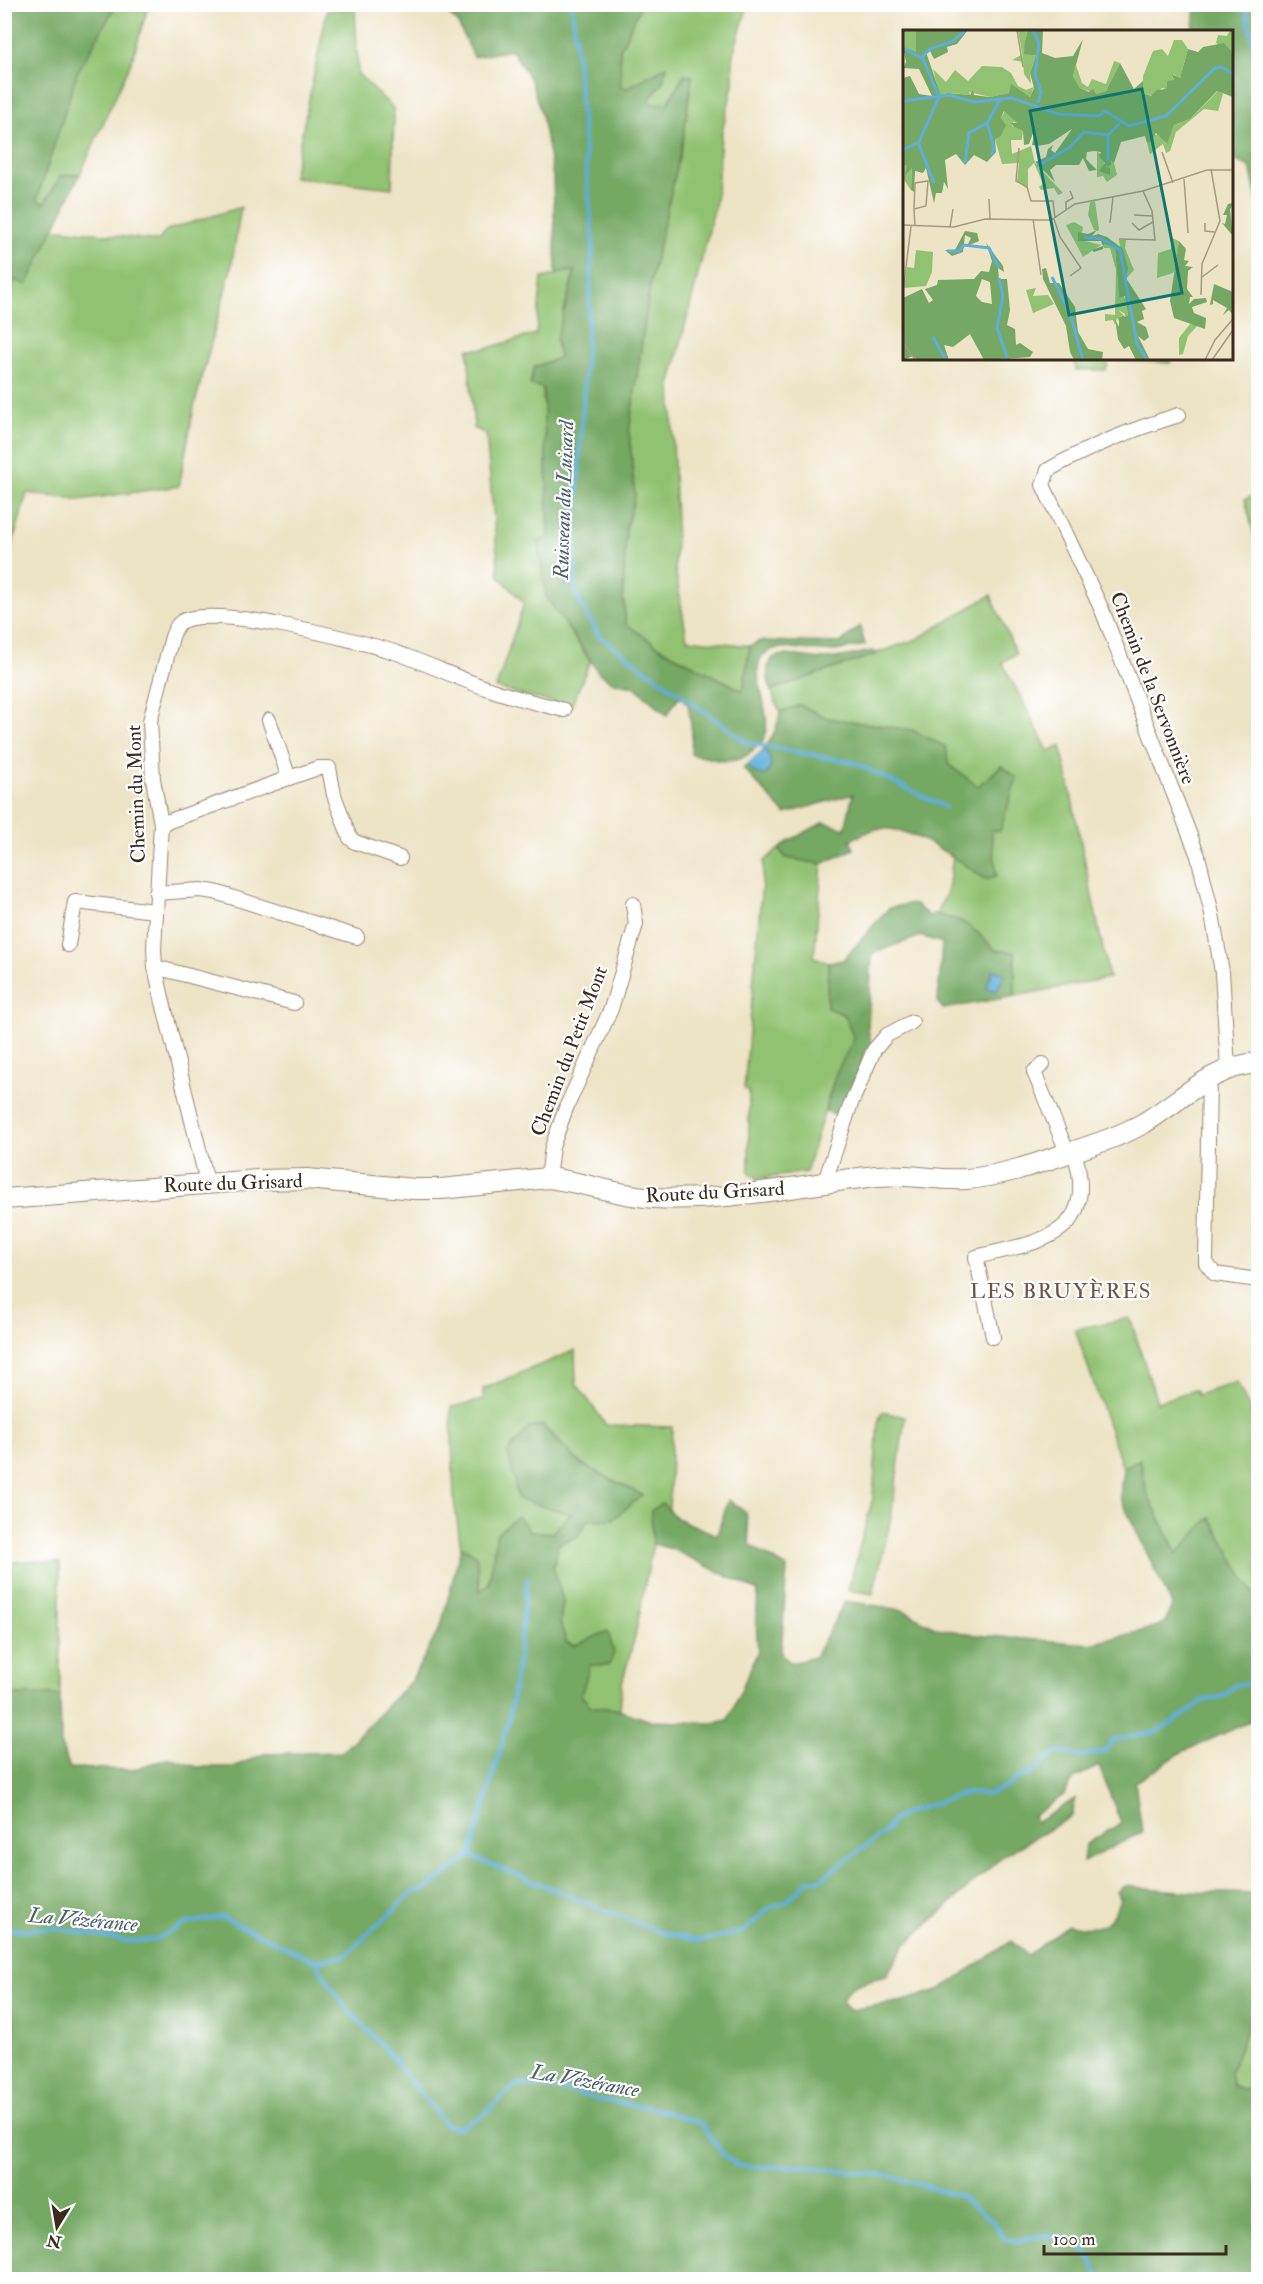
<svg xmlns="http://www.w3.org/2000/svg" width="1263" height="2284" font-family="'IM FELL Double Pica',serif">
	<rect width="100%" height="100%" fill="#fff"/>
	<filter id="ink" filterUnits="userSpaceOnUse"><feTurbulence type="fractalNoise" baseFrequency=".0167" numOctaves="2"/><feDisplacementMap in="SourceGraphic" scale="12" xChannelSelector="R" yChannelSelector="G"/><feConvolveMatrix kernelMatrix="1 2 1 2 8 2 1 2 1" color-interpolation-filters="sRGB"/></filter>
	<filter id="wash" filterUnits="userSpaceOnUse"><feTurbulence type="fractalNoise" baseFrequency=".008" numOctaves="4" result="noise"/><feDisplacementMap in="SourceGraphic" scale="24" xChannelSelector="R" yChannelSelector="G"/><feGaussianBlur stdDeviation="1.35" result="paint"/><feColorMatrix in="noise" values="0 0 0 0 0 0 0 0 0 0 0 0 0 0 0 0 0 1.4 0 .05"/><feComposite in="paint" operator="in"/></filter>
	<g filter="url(#wash)">
		<rect width="100%" height="100%" fill="#ede3c5"/>
		<!-- green -->
		<g fill="#91c272" stroke="#667648" stroke-width="1.5">
			<path d="M 116,5 L 159,5 L 148,7 L 132,60 L 80,174 L 61,176 L 44,204 L 37,199 L 77,73 Z"/>
			<path d="M 641,5 L 748,5 L 733,54 L 733,85 L 721,136 L 716,202 L 671,382 L 676,525 L 675,568 L 687,639 L 750,646 L 743,691 L 664,650 L 626,624 L 623,596 L 626,528 L 635,496 L 629,431 L 651,279 L 683,140 L 692,76 L 684,74 L 668,103 L 652,104 L 648,100 L 662,84 L 666,67 L 627,88 L 620,87 L 620,50 Z"/>
			<path d="M 355,9 L 358,74 L 394,109 L 392,188 L 293,177 L 327,11 Z"/>
			<path d="M 241,207 L 231,268 L 194,407 L 179,486 L 79,500 L 27,493 L 5,571 L 4,305 L 15,280 L 27,284 L 54,228 L 158,241 L 167,230 Z"/>
			<path d="M 575,270 L 556,340 L 559,358 L 534,367 L 530,384 L 543,387 L 549,537 L 546,596 L 590,661 L 571,707 L 496,688 L 524,603 L 499,576 L 486,434 L 474,428 L 468,349 L 484,349 L 536,334 L 542,278 Z"/>
			<path d="M 1170,359 L 1170,363 L 1109,359 L 1106,370 L 1076,370 L 1074,359 Z"/>
			<path d="M 1258,494 L 1258,552 L 1245,499 Z"/>
			<path d="M 991,595 L 1016,654 L 1002,662 L 1049,752 L 1061,746 L 1109,978 L 1015,996 L 1015,953 L 995,950 L 977,932 L 961,921 L 936,914 L 948,890 L 953,857 L 986,879 L 991,830 L 1000,831 L 1016,778 L 1001,766 L 978,787 L 948,764 L 946,747 L 912,730 L 827,718 L 800,705 L 780,712 L 771,690 L 917,639 Z"/>
			<path d="M 779,849 L 786,858 L 822,864 L 814,957 L 828,962 L 827,1008 L 845,1015 L 854,1039 L 836,1073 L 806,1172 L 758,1179 L 749,1172 L 749,1091 L 744,1089 L 764,861 Z"/>
			<path d="M 1130,1318 L 1157,1402 L 1195,1390 L 1197,1395 L 1237,1382 L 1255,1422 L 1258,1421 L 1258,1602 L 1210,1517 L 1177,1554 L 1147,1493 L 1140,1459 L 1123,1468 L 1075,1329 Z"/>
			<path d="M 575,1350 L 576,1383 L 606,1425 L 672,1427 L 669,1511 L 662,1503 L 651,1511 L 653,1544 L 635,1636 L 622,1683 L 619,1710 L 590,1706 L 581,1695 L 590,1664 L 574,1647 L 566,1642 L 560,1622 L 563,1601 L 553,1567 L 559,1543 L 577,1537 L 587,1520 L 613,1519 L 642,1495 L 581,1464 L 542,1425 L 572,1513 L 552,1533 L 530,1531 L 497,1533 L 489,1583 L 480,1592 L 476,1554 L 461,1547 L 454,1501 L 451,1407 L 483,1400 L 483,1389 Z"/>
			<path d="M 882,1412 L 905,1417 L 891,1518 L 873,1594 L 848,1590 L 873,1498 L 878,1422 Z"/>
			<path d="M 37,1561 L 60,1563 L 60,1695 L 14,1695 L 5,1701 L 5,1562 Z"/>
			<path d="M 1258,2000 L 1258,2064 L 1245,2090 L 1232,2085 L 1230,2072 Z"/>
		</g>
		<!-- forest -->
		<g fill="#74a864" stroke="#586941" stroke-width="1.5">
			<path d="M 5,4 L 116,5 L 77,73 L 37,199 L 44,204 L 61,176 L 80,174 L 27,285 L 15,280 L 5,305 Z"/>
			<path d="M 438,5 L 641,5 L 620,50 L 621,87 L 627,88 L 667,66 L 662,84 L 649,100 L 652,104 L 668,103 L 685,74 L 692,76 L 683,140 L 651,279 L 629,431 L 635,496 L 626,528 L 623,596 L 626,624 L 664,650 L 743,691 L 750,646 L 760,641 L 840,643 L 860,626 L 865,645 C 855,647 844,650 833,651 C 815,653 785,643 769,651 C 740,665 779,715 762,742 C 760,745 755,748 752,751 C 745,758 737,761 727,761 C 716,761 702,756 691,754 L 692,732 L 688,704 L 679,696 L 667,715 L 634,686 L 612,682 L 599,673 L 546,596 L 538,542 L 549,537 L 543,388 L 530,385 L 534,367 L 559,358 L 556,340 L 575,271 L 556,274 L 553,177 L 542,116 L 531,81 L 512,50 L 474,57 L 457,22 Z"/>
			<path d="M 1195,5 L 1258,5 L 1258,203 L 1250,167 L 1232,159 L 1232,32 L 1193,31 Z"/>
			<path d="M 873,651 L 877,654 L 771,690 C 755,638 798,660 827,659 C 842,658 858,654 873,651 Z"/>
			<path d="M 800,705 L 827,718 L 912,730 L 946,747 L 948,764 L 978,786 L 1002,766 L 1017,778 L 1000,831 L 991,830 L 997,876 L 986,879 C 960,862 908,823 876,829 C 868,831 858,837 850,840 L 854,849 L 822,864 L 786,858 L 779,849 L 789,841 L 824,822 L 845,829 L 853,794 L 785,814 L 743,768 C 763,754 777,736 780,712 Z"/>
			<path d="M 908,904 L 916,905 L 929,916 L 936,914 L 961,921 L 977,932 L 995,950 L 1015,952 L 1015,996 L 943,1009 L 938,1002 L 942,943 L 921,936 L 872,953 L 868,1028 L 871,1043 L 865,1052 L 843,1116 L 825,1111 L 836,1073 L 854,1039 L 845,1015 L 827,1008 L 828,962 L 843,960 L 889,908 Z"/>
			<path d="M 542,1425 L 581,1464 L 642,1495 L 613,1519 L 588,1520 L 577,1537 L 559,1543 L 553,1567 L 563,1601 L 560,1622 L 566,1642 L 574,1646 L 608,1631 L 614,1653 L 609,1665 L 590,1665 L 581,1695 L 590,1706 L 619,1710 L 651,1721 L 712,1723 L 728,1720 L 758,1651 L 756,1622 L 758,1591 L 672,1549 L 653,1544 L 651,1511 L 662,1503 L 676,1518 L 717,1535 L 728,1500 L 746,1512 L 750,1545 L 787,1568 L 781,1654 L 791,1663 L 815,1657 L 845,1601 L 903,1610 L 937,1628 L 975,1635 L 1090,1644 L 1154,1628 L 1165,1622 L 1172,1605 L 1120,1497 L 1123,1468 L 1140,1459 L 1147,1493 L 1177,1554 L 1210,1517 L 1258,1602 L 1258,1718 L 1182,1752 L 1135,1782 L 1142,1832 L 1083,1862 L 1085,1845 L 1121,1823 L 1099,1766 L 1074,1778 L 1065,1794 L 1033,1816 L 1036,1823 L 1076,1798 L 1072,1816 L 1003,1856 L 904,1946 L 886,1976 C 869,1981 849,1982 842,2000 L 849,2010 L 904,2001 L 941,1989 L 1011,1941 L 1028,1955 L 1068,1925 C 1099,1930 1107,1930 1121,1900 L 1116,1892 L 1124,1886 L 1189,1892 L 1258,1894 L 1258,2000 L 1230,2072 L 1232,2085 L 1245,2090 L 1258,2064 L 1258,2279 L 5,2279 L 4,1758 L 7,1757 L 9,1743 L 5,1742 L 5,1701 L 14,1695 L 60,1695 L 61,1745 L 70,1768 L 131,1770 L 169,1758 L 197,1767 L 233,1767 L 264,1754 L 342,1752 L 411,1681 L 441,1626 L 461,1547 L 476,1554 L 480,1591 L 489,1583 L 497,1533 L 518,1516 L 530,1531 L 552,1533 L 571,1514 L 518,1499 L 508,1452 L 529,1428 Z"/>
		</g>
		<!-- water -->
		<g fill="#5faed9" stroke="#4d6c7c" stroke-width="1.5">
			<path d="M 764,749 C 771,758 774,765 766,775 C 757,775 752,772 747,765 Z"/>
			<path d="M 993,970 L 1005,974 L 996,991 L 986,988 Z"/>
		</g>
		<g fill="none" stroke-linecap="round" stroke-linejoin="round">
			<!-- stream -->
			<g stroke="#5faed9" stroke-width="4">
				<path d="M 572,4 L 593,242 L 575,533 L 575,593 L 599,636 L 748,743 L 855,763 L 945,807"/>
				<path d="M 1245,4 L 1258,69"/>
				<path d="M 470,1856 L 509,1719 L 519,1654 L 527,1580"/>
				<path d="M 4,1929 L 26,1930 L 55,1928 L 126,1941 L 154,1940 L 187,1923 L 222,1917 L 315,1961 L 342,2003 L 382,2045 L 446,2125 L 458,2128 L 482,2116 L 516,2085 L 525,2084 L 565,2090 L 599,2100 L 654,2108 L 700,2123 L 722,2153 L 735,2164 L 752,2167 L 804,2166 L 889,2176 L 959,2196 L 994,2222 L 1004,2238 L 1018,2241 L 1043,2235 L 1068,2239 L 1079,2244 L 1088,2255 L 1100,2280"/>
				<path d="M 315,1961 L 344,1956 L 413,1892 L 425,1890 L 470,1856 L 660,1932 L 701,1941 L 744,1931 L 769,1908 L 787,1901 L 809,1880 L 819,1880 L 884,1833 L 892,1821 L 908,1812 L 967,1793 L 989,1794 L 1010,1785 L 1017,1778 L 1029,1775 L 1054,1753 L 1070,1753 L 1079,1757 L 1105,1751 L 1112,1742 L 1119,1739 L 1156,1732 L 1190,1711 L 1202,1701 L 1224,1696 L 1235,1685 L 1258,1682"/>
			</g>
		</g>
	</g>
	<g filter="url(#ink)">
		<g fill="none" stroke-linecap="round" stroke-linejoin="round">
			<defs>
				<g id="street">
					<path d="M 1179,415 C 1133,429 1090,446 1048,470 L 1043,485 L 1102,610 L 1198,856 L 1212,914 L 1222,972 L 1228,1068"/>
					<path d="M 269,720 L 289,778"/>
					<path d="M 161,824 L 289,778 L 318,768 L 329,768 L 334,795 L 350,838 L 355,842 L 400,858"/>
					<path d="M 156,893 L 200,890 L 215,892 L 357,937"/>
					<path d="M 68,945 L 75,902 L 155,911"/>
					<path d="M 155,967 L 294,1003"/>
					<path d="M 1043,1064 L 1034,1072 L 1068,1154"/>
					<path d="M 1209,1077 L 1206,1263 L 1215,1274 L 1258,1280"/>
					<path d="M 548,1178 L 552,1147 L 566,1108 L 611,1009 L 636,924 L 633,904"/>
					<path d="M 207,1182 L 162,998 L 155,967 L 154,949 L 161,824 L 153,779 L 150,721 L 172,637 C 174,632 176,625 181,622 C 208,603 357,640 391,651 C 425,662 456,678 489,689 C 514,698 539,703 564,710"/>
					<path d="M 824,1184 L 850,1106 L 874,1050 L 887,1035 L 912,1022"/>
					<path d="M 993,1337 L 976,1257 C 1040,1241 1100,1237 1074,1151"/>
				</g>
				<path id="secondary" d="M 4,1199 L 258,1180 L 307,1179 L 415,1189 L 441,1189 L 548,1178 C 584,1182 619,1196 655,1198 C 729,1202 803,1184 876,1176 C 907,1173 937,1181 967,1179 C 1001,1176 1036,1164 1068,1153 C 1094,1145 1121,1136 1144,1123 C 1182,1100 1212,1066 1258,1063"/>
			</defs>
			<!-- street casing -->
			<use href="#street" stroke="#948672" stroke-width="16"/>
			<!-- secondary casing -->
			<use href="#secondary" stroke="#948672" stroke-width="22"/>
			<!-- street -->
			<use href="#street" stroke="#fff" stroke-width="14"/>
			<!-- secondary -->
			<use href="#secondary" stroke="#fff" stroke-width="20"/>
		</g>
	</g>
	<g text-anchor="middle" dominant-baseline="central" stroke-width="4.5" stroke-linejoin="round" paint-order="stroke">
		<!-- street labels -->
		<g font-size="20" fill="#3b2a1e" stroke="#fff">
			<text transform="translate(1153 688) rotate(69)">Chemin de la Servonnière</text>
			<text transform="translate(136 794) rotate(-92)">Chemin du Mont</text>
			<text transform="translate(569 1051) rotate(-69)">Chemin du Petit Mont</text>
			<text transform="translate(233 1183) rotate(-2)">Route du Grisard</text>
			<text transform="translate(715 1192) rotate(-3)">Route du Grisard</text>
		</g>
		<!-- water labels -->
		<g font-size="21" font-style="italic" fill="#495f69" stroke="#fff">
			<text transform="translate(564 500) rotate(-88)">Ruisseau du Luisard</text>
			<text transform="translate(83 1920) rotate(5)">La Vézérance</text>
			<text transform="translate(585 2081) rotate(10)">La Vézérance</text>
		</g>
		<!-- neighbourhood labels -->
		<g font-size="21" letter-spacing="1.5" fill="#715346" stroke="#fff">
			<text x="1061" y="1291">LES BRUYÈRES</text>
		</g>
	</g>
	<!-- overview -->
	<g transform="translate(903 30)">
		<rect width="330" height="330" fill="#ede3c5"/>
		<path d="M 0,0 L 13,0 L 13,23 L 0,17 ZM 115,0 L 125,0 L 122,11 L 133,25 L 127,43 L 128,54 L 121,44 L 120,32 L 109,30 L 118,25 L 120,29 ZM 327,0 L 330,1 L 330,23 L 313,13 L 315,5 L 324,6 ZM 271,10 L 279,10 L 285,19 L 277,48 L 270,44 L 271,51 L 264,51 L 263,59 L 259,58 L 249,66 L 240,63 L 240,46 L 250,21 L 259,19 L 265,26 ZM 211,31 L 217,33 L 203,61 L 193,64 L 177,58 L 170,46 L 173,35 L 179,53 L 185,57 L 189,49 L 203,54 ZM 79,36 L 99,37 L 108,43 L 115,56 L 123,60 L 131,57 L 127,67 L 109,57 L 107,63 L 87,67 L 66,62 L 67,65 L 49,63 L 37,67 L 30,39 L 43,52 L 52,40 L 65,51 ZM 316,60 L 320,64 L 315,81 L 301,79 L 273,102 L 267,121 L 263,123 L 260,114 L 247,124 L 244,113 L 248,112 L 248,106 L 256,104 L 263,114 L 271,95 L 287,89 ZM 102,81 L 114,93 L 110,92 L 109,96 L 120,101 L 119,110 L 108,110 L 109,124 L 128,116 L 132,133 L 160,163 L 155,165 L 151,158 L 138,160 L 136,157 L 140,154 L 131,133 L 125,139 L 125,159 L 114,151 L 116,133 L 99,134 L 92,109 L 101,100 L 98,88 ZM 194,121 L 201,128 L 202,142 L 206,145 L 202,138 L 209,129 L 211,133 L 214,145 L 204,152 L 200,146 L 194,147 ZM 0,135 L 5,136 L 4,141 L 9,138 L 8,160 L 1,150 ZM 192,171 L 196,199 L 195,201 L 191,200 L 185,185 L 187,172 ZM 171,192 L 180,197 L 179,203 L 176,202 L 178,210 L 198,215 L 180,227 L 163,195 ZM 269,208 L 276,211 L 273,238 L 270,243 L 254,248 L 255,223 L 268,219 ZM 216,210 L 223,210 L 222,218 L 231,240 L 223,249 ZM 201,214 L 212,218 L 216,268 L 219,265 L 223,269 L 225,285 L 221,288 L 222,284 L 215,280 L 220,285 L 216,287 L 219,290 L 216,297 L 216,291 L 214,288 L 212,295 L 210,290 L 202,291 L 202,284 L 212,285 L 213,240 L 207,218 L 201,218 ZM 13,220 L 30,222 L 29,242 L 23,256 L 1,258 L 4,237 L 11,238 ZM 133,258 L 130,266 L 145,265 L 151,274 L 130,283 L 123,260 ZM 287,294 L 295,295 L 285,306 L 280,324 L 276,325 L 276,308 Z" fill="#91c272"/>
		<path d="M 13,0 L 65,0 L 54,14 L 44,17 L 45,22 L 31,29 L 27,21 L 23,22 L 38,66 L 45,63 L 67,65 L 70,60 L 71,65 L 87,67 L 106,63 L 108,54 L 127,67 L 131,58 L 127,43 L 133,25 L 121,24 L 122,11 L 125,0 L 140,0 L 139,23 L 152,28 L 170,26 L 180,9 L 170,46 L 177,58 L 186,62 L 190,59 L 193,64 L 203,61 L 217,33 L 231,59 L 240,51 L 240,63 L 248,66 L 254,60 L 263,59 L 264,51 L 271,50 L 269,44 L 277,48 L 285,19 L 295,22 L 300,17 L 321,13 L 330,23 L 330,67 L 314,61 L 287,89 L 271,95 L 264,114 L 253,103 L 248,112 L 244,113 L 242,106 L 218,112 L 211,133 L 208,130 L 208,135 L 202,137 L 207,138 L 207,145 L 196,141 L 202,133 L 196,126 L 198,122 L 191,121 L 184,122 L 183,129 L 194,140 L 186,141 L 180,128 L 176,135 L 153,135 L 147,140 L 152,152 L 132,132 L 143,127 L 145,119 L 150,115 L 148,120 L 152,123 L 169,99 L 146,114 L 134,116 L 129,115 L 132,98 L 126,114 L 121,115 L 120,101 L 111,97 L 108,93 L 114,93 L 101,81 L 98,88 L 103,95 L 98,106 L 92,109 L 93,122 L 84,132 L 71,125 L 62,135 L 53,124 L 42,130 L 45,159 L 41,152 L 39,163 L 33,163 L 31,173 L 23,138 L 20,143 L 12,141 L 11,162 L 8,160 L 9,138 L 2,145 L 4,136 L 0,135 L 0,48 L 7,46 L 16,64 L 29,66 L 16,39 L 0,38 L 3,32 L 0,17 L 13,22 ZM 330,173 L 327,180 L 330,206 L 319,193 L 322,194 L 324,185 L 320,185 L 325,174 ZM 194,200 L 189,206 L 195,204 L 204,207 L 220,219 L 225,238 L 223,248 L 243,279 L 239,281 L 241,289 L 234,292 L 243,297 L 246,307 L 241,311 L 235,306 L 247,330 L 233,330 L 226,316 L 221,319 L 215,309 L 212,289 L 216,297 L 216,287 L 220,286 L 215,280 L 222,287 L 225,285 L 222,266 L 216,268 L 212,218 L 201,214 L 200,219 L 191,222 L 189,220 L 200,216 L 198,211 L 175,211 L 175,202 L 185,204 ZM 62,201 L 74,203 L 76,211 L 64,216 L 68,208 L 62,205 L 60,222 L 49,226 L 42,220 L 52,220 ZM 276,211 L 283,219 L 281,230 L 286,231 L 282,236 L 290,237 L 285,241 L 284,259 L 290,267 L 287,267 L 286,274 L 291,269 L 303,268 L 304,272 L 289,277 L 291,283 L 303,288 L 302,299 L 271,288 L 267,271 ZM 83,213 L 100,236 L 101,242 L 95,238 L 96,249 L 104,249 L 107,280 L 104,295 L 112,299 L 113,315 L 117,313 L 130,322 L 127,327 L 81,330 L 67,304 L 50,317 L 41,315 L 46,330 L 14,330 L 10,326 L 0,330 L 0,268 L 19,259 L 26,273 L 30,270 L 22,259 L 34,255 L 35,250 L 71,249 L 78,241 L 86,242 L 89,231 ZM 79,249 L 87,252 L 89,274 L 79,272 L 73,266 ZM 143,238 L 147,253 L 156,253 L 172,277 L 175,302 L 185,319 L 200,322 L 199,330 L 171,330 L 167,322 L 163,296 L 140,249 L 139,239 ZM 311,254 L 330,262 L 329,284 L 326,280 L 320,285 L 324,278 L 310,270 L 310,274 L 307,275 Z" fill="#74a864" fill-rule="evenodd"/>
		<path fill="none" stroke="#5faed9" stroke-width="3" d="M 130,0 L 136,13 L 132,44 L 138,62 L 135,73M 0,18 L 20,29 L 37,69M 19,27 L 27,19 L 50,11 L 63,0M 0,71 L 46,65 L 71,72 L 109,68 L 155,84 L 196,86 L 202,81 L 226,96 L 263,86 L 312,38 L 319,37 L 330,44M 84,93 L 91,117 L 89,125M 15,112 L 31,153M 0,120 L 16,112 L 35,69M 205,131 L 205,105M 62,133 L 66,103 L 84,93 L 97,70M 134,136 L 167,117 L 181,102 L 205,105 L 217,93M 181,207 L 199,209 L 217,220 L 234,314 L 244,330M 44,221 L 56,221 L 61,215 L 86,218 L 96,238M 149,247 L 167,283 L 180,330M 96,248 L 100,266 L 94,298 L 105,330M 30,307 L 43,330"/>
		<path fill="none" stroke="#a69982" stroke-width="1.5" d="M 114,0 L 120,37M 116,118 L 113,151 L 124,157 L 128,171 L 150,171 L 152,188M 259,122 L 270,153M 281,149 L 285,203M 86,169 L 87,189M 11,179 L 12,153 L 25,151 L 23,176 L 11,179 L 12,196M 163,179 L 163,172 L 170,168 L 167,161M 231,185 L 250,186M 130,189 L 138,245M 151,189 L 157,207 L 178,238 L 167,246M 207,193 L 210,167M 229,193 L 236,200 L 250,192M 302,193 L 302,201 L 312,202M 0,195 L 51,197 L 82,189 L 148,190 L 172,174 L 240,161 L 304,140 L 330,140M 47,197 L 50,179M 216,209 L 252,210 L 249,181 L 240,161M 299,247 L 315,235M 0,262 L 8,196M 298,265 L 299,234 L 317,191 L 308,139M 0,312 L 12,330M 302,330 L 312,310 L 330,289M 309,330 L 330,300"/>
		<path fill="#0f766e" fill-opacity="0.15" stroke="#0f766e" stroke-width="3" d="M 239,59 L 279,263 L 166,285 L 127,81 Z"/>
		<rect width="330" height="330" fill="none" stroke="#3b2a1e" stroke-width="3"/>
	</g>
	<!-- margin -->
	<rect width="1263" height="2284" fill="none" stroke="#fff" stroke-width="24"/>
	<!-- north arrow -->
	<g transform="translate(57 2227) rotate(191)" stroke="#ffffff" stroke-width="4.5" paint-order="stroke">
	<path d="M0-4.5L10 22L0 15L-10 22Z" fill="#3b2a1e"/>
	<text y="-9" font-size="16" font-weight="bold" text-anchor="middle" fill="#3b2a1e">N</text>
	</g>
	<!-- scale -->
	<path d="M1044 2245v9h182v-9" fill="none" stroke="#3b2a1e" stroke-width="3"/>
	<text x="1053" y="2245" font-size="18" fill="#3b2a1e" stroke="#ffffff" stroke-width="4.5" paint-order="stroke">100 m</text>
</svg>
